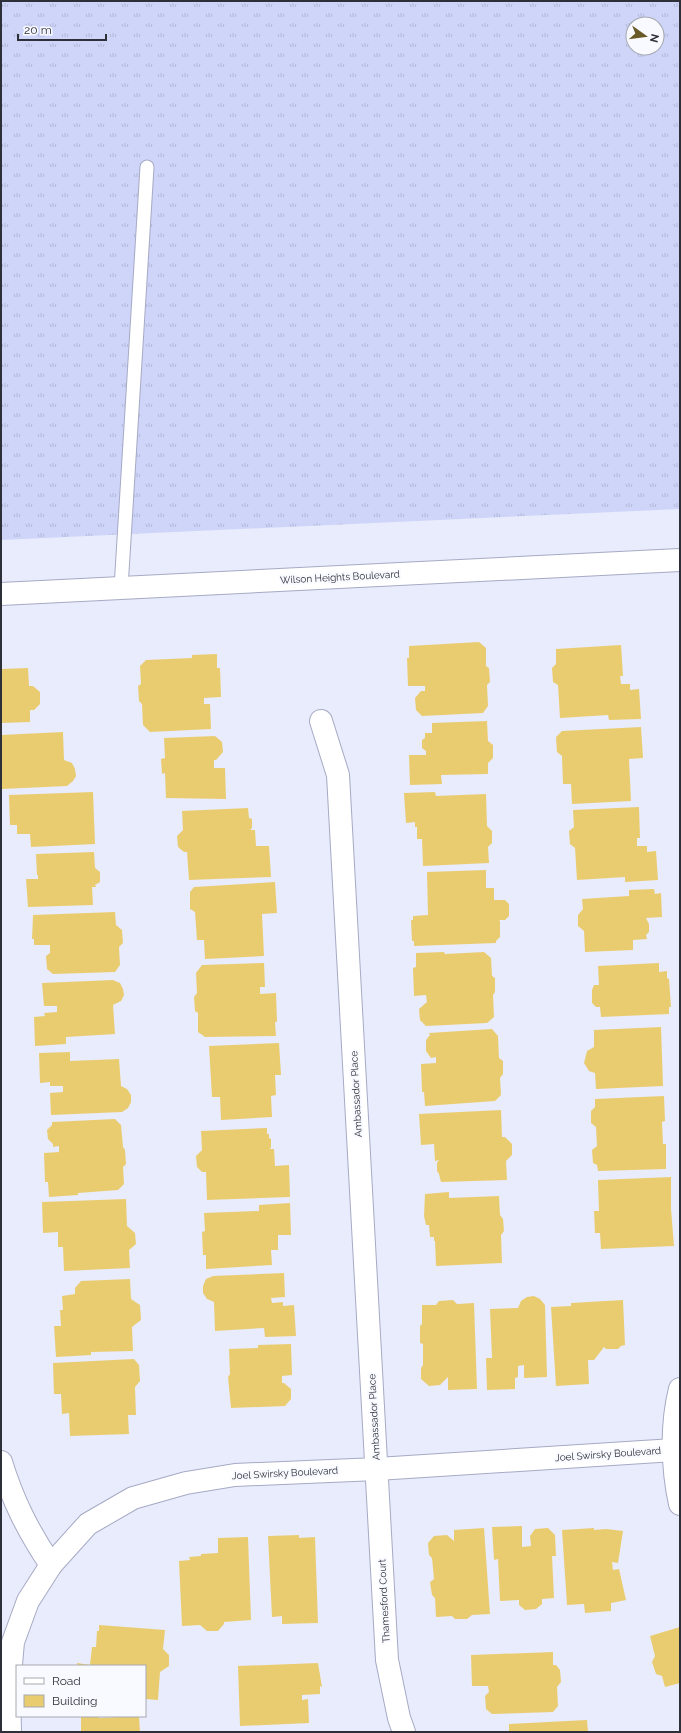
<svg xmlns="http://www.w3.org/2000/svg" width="681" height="1733" font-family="Raleway,sans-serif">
	<defs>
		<pattern id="grass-tufts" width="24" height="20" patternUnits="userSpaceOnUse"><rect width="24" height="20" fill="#ced5f9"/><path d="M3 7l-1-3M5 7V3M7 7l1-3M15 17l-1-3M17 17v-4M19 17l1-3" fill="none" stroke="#b1b7d6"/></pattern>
	</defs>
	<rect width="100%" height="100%" fill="#e9ecfc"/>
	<!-- grass -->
	<path fill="url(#grass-tufts)" fill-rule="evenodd" d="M 1,1 L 680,1 L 680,509 L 1,540 ZM 633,24 L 657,24 L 657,48 L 633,48 Z"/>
	<!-- building -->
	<g fill="#eacc70">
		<path d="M 479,642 L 486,648 L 486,666 L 489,668 L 490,682 L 487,685 L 488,706 L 483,713 L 422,716 L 416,710 L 415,698 L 421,691 L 425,691 L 425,686 L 408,686 L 407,658 L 409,658 L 409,646 Z"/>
		<path d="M 621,645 L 623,676 L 620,676 L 621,684 L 630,684 L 630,690 L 639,689 L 641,719 L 609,720 L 608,715 L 560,718 L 558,685 L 553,682 L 552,668 L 556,664 L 556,649 Z"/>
		<path d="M 217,654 L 217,668 L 220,668 L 221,697 L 204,698 L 204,704 L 210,704 L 211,729 L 150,732 L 143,725 L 142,704 L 139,701 L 138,686 L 141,684 L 140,666 L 146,660 L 192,658 L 192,655 Z"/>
		<path d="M 28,668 L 29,686 L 33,686 L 40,692 L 40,704 L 34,710 L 30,710 L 30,722 L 1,723 L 1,669 Z"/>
		<path d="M 487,721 L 488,741 L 493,745 L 493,758 L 488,763 L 488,774 L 441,775 L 442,784 L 410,785 L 409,755 L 426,755 L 426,751 L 422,748 L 422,740 L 425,738 L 425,733 L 432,733 L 432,723 Z"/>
		<path d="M 641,727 L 643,758 L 629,759 L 631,801 L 572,804 L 571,784 L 563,784 L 562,756 L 557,752 L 556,737 L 562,731 Z"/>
		<path d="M 63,732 L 64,760 L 72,763 L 75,769 L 76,776 L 73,781 L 67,786 L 1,789 L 1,735 Z"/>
		<path d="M 215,736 L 222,742 L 223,752 L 216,760 L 214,760 L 214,768 L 225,768 L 226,799 L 166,798 L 165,773 L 162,774 L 161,759 L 165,758 L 164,738 Z"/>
		<path d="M 93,792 L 95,844 L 31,847 L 30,834 L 17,834 L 17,825 L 10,825 L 9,795 Z"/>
		<path d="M 435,792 L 436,796 L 486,794 L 487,826 L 492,831 L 492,843 L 488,847 L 489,863 L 423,866 L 422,839 L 417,839 L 417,827 L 415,827 L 415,822 L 406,823 L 404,793 Z"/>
		<path d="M 639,807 L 640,838 L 637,838 L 637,846 L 647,846 L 647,852 L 656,851 L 658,880 L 625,882 L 625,877 L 577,880 L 575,848 L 570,844 L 569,831 L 574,827 L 573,810 Z"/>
		<path d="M 248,808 L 249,818 L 252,819 L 252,828 L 250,830 L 255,830 L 256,846 L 269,846 L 271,877 L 189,880 L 187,852 L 184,852 L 178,847 L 177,836 L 183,830 L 182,811 Z"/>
		<path d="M 94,852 L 95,868 L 100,872 L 100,882 L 95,885 L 96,887 L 92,887 L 93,905 L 28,907 L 26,879 L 38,879 L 38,875 L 37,875 L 36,854 Z"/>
		<path d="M 486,870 L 486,888 L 494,888 L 494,900 L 505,900 L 509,904 L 509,916 L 505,920 L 499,920 L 500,921 L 500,937 L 496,941 L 496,943 L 414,946 L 414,941 L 412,941 L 411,920 L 413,920 L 413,916 L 428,915 L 427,872 Z"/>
		<path d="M 275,882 L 277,913 L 262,914 L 264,956 L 205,959 L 204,940 L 197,940 L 195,912 L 190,909 L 190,892 L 194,887 Z"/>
		<path d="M 654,889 L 655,894 L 661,893 L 662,917 L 646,918 L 649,924 L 649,932 L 646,935 L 647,939 L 633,940 L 633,950 L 585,952 L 584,931 L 578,926 L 578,915 L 583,909 L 582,899 L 629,896 L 629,890 Z"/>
		<path d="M 115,912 L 116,925 L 122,930 L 123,943 L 119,947 L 120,965 L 115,972 L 53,974 L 47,969 L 46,956 L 50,953 L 50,945 L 34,945 L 34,939 L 32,939 L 33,915 Z"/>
		<path d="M 444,952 L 445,954 L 484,952 L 491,958 L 492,976 L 495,978 L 495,992 L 493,995 L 494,1017 L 487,1023 L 426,1026 L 420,1020 L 419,1009 L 427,1002 L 426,995 L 414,996 L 413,968 L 416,967 L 416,953 Z"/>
		<path d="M 264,963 L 265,987 L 260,987 L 260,994 L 276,993 L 277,1022 L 275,1022 L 276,1036 L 205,1037 L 198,1032 L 198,1013 L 195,1011 L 194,997 L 197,993 L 196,973 L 202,965 Z"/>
		<path d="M 659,963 L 659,972 L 667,971 L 667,978 L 669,979 L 671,1007 L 669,1007 L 669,1014 L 601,1017 L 600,1007 L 596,1007 L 592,1003 L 592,990 L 594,985 L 599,985 L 598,966 Z"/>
		<path d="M 113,980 L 120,983 L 123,989 L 124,995 L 121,1001 L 113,1005 L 115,1034 L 66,1037 L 66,1044 L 35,1046 L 34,1017 L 45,1016 L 44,1013 L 57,1012 L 57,1006 L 44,1006 L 42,983 Z"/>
		<path d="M 661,1027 L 663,1086 L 596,1089 L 595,1073 L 589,1071 L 584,1063 L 587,1051 L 594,1047 L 594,1030 Z"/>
		<path d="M 492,1029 L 498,1036 L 499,1058 L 503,1061 L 503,1074 L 500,1078 L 501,1095 L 495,1101 L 425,1106 L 424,1092 L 422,1092 L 421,1064 L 436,1063 L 436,1057 L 431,1058 L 426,1051 L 426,1040 L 430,1035 L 429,1033 Z"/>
		<path d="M 279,1043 L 281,1075 L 275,1075 L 276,1095 L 271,1096 L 272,1117 L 221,1120 L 220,1097 L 212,1097 L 209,1046 Z"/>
		<path d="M 70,1052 L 70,1061 L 119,1059 L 121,1086 L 127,1089 L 131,1095 L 131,1102 L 128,1108 L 122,1112 L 51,1115 L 50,1093 L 63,1092 L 63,1086 L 50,1086 L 50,1082 L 40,1083 L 39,1053 Z"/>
		<path d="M 664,1096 L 665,1121 L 662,1122 L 663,1144 L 666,1144 L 666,1169 L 598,1171 L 597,1165 L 593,1163 L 592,1150 L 597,1146 L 596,1127 L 591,1123 L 591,1111 L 595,1107 L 595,1099 Z"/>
		<path d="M 501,1110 L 502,1137 L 505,1137 L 512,1144 L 512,1155 L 506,1161 L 507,1180 L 441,1182 L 439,1174 L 437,1171 L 437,1163 L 439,1160 L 435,1161 L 434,1144 L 421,1145 L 419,1114 Z"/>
		<path d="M 115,1119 L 121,1125 L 123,1147 L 125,1150 L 126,1164 L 123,1167 L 124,1184 L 118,1190 L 78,1193 L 78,1195 L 49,1197 L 48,1182 L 45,1182 L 44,1153 L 59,1152 L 59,1146 L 53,1147 L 53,1144 L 48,1139 L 47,1130 L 52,1125 L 52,1122 Z"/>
		<path d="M 267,1128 L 267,1134 L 269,1134 L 269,1138 L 271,1139 L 271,1148 L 269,1149 L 274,1149 L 275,1166 L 289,1165 L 290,1197 L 207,1200 L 206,1172 L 202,1172 L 197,1167 L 196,1156 L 202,1150 L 201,1131 Z"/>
		<path d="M 671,1177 L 671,1209 L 674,1246 L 601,1249 L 600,1233 L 595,1233 L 594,1211 L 599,1211 L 598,1180 Z"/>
		<path d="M 449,1192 L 449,1198 L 499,1196 L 500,1215 L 503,1219 L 504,1231 L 501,1235 L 502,1263 L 436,1266 L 435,1241 L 434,1241 L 434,1237 L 430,1237 L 429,1225 L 426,1225 L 424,1216 L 425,1194 Z"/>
		<path d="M 126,1199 L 127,1226 L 135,1233 L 136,1244 L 129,1250 L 130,1268 L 64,1271 L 63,1247 L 58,1247 L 58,1232 L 43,1233 L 42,1202 Z"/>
		<path d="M 290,1203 L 291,1235 L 278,1235 L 278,1250 L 271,1250 L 272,1265 L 206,1269 L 206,1255 L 203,1255 L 202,1232 L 205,1231 L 204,1213 L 259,1211 L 259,1205 Z"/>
		<path d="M 284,1273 L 285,1297 L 271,1298 L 272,1303 L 283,1302 L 283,1306 L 294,1305 L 296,1336 L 265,1337 L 264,1328 L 215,1331 L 214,1302 L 207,1299 L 203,1293 L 203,1286 L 206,1279 L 213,1276 Z"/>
		<path d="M 130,1279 L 131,1299 L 140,1305 L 141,1320 L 132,1327 L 133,1351 L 91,1352 L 91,1355 L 56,1357 L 54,1326 L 61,1326 L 60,1310 L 63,1310 L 62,1296 L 75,1294 L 75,1288 L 81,1281 Z"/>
		<path d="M 534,1296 L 540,1299 L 545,1305 L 547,1377 L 524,1378 L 524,1365 L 518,1366 L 518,1377 L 515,1378 L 515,1389 L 487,1390 L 486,1358 L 492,1358 L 490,1309 L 518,1308 L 521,1301 L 527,1297 Z"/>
		<path d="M 453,1300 L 457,1304 L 474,1303 L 477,1389 L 448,1390 L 448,1377 L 440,1385 L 429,1386 L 421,1379 L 421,1368 L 423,1365 L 423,1344 L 420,1343 L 420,1326 L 422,1324 L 422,1305 L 436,1305 L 439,1301 Z"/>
		<path d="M 623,1300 L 625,1345 L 621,1346 L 618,1349 L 606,1349 L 604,1347 L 594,1360 L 588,1360 L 589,1384 L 556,1386 L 551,1307 L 571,1306 L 571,1303 Z"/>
		<path d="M 291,1344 L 292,1375 L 282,1376 L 282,1383 L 284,1383 L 291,1389 L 291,1399 L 285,1406 L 231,1408 L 228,1377 L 230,1374 L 229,1349 L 258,1348 L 258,1345 Z"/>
		<path d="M 134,1359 L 139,1365 L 140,1381 L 135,1387 L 136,1415 L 128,1415 L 129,1434 L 70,1436 L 69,1413 L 62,1414 L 61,1394 L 54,1394 L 53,1363 Z"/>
		<path d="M 522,1526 L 522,1547 L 531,1546 L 530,1536 L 535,1529 L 548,1528 L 555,1535 L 556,1556 L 552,1556 L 554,1598 L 542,1599 L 542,1604 L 536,1609 L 525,1610 L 519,1605 L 519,1600 L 500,1601 L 498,1559 L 494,1560 L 492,1527 Z"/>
		<path d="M 484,1528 L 490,1614 L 472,1615 L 467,1619 L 455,1619 L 452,1616 L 436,1617 L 435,1598 L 432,1595 L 430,1582 L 434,1579 L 432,1558 L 429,1555 L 428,1543 L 434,1536 L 447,1535 L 454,1541 L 454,1530 Z"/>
		<path d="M 594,1528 L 594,1530 L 606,1529 L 623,1531 L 618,1563 L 612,1562 L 613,1570 L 619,1569 L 626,1600 L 611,1603 L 611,1611 L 585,1613 L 584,1604 L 567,1605 L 562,1530 Z"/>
		<path d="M 299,1535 L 299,1538 L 315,1537 L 318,1623 L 282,1624 L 282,1616 L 272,1617 L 268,1536 Z"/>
		<path d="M 248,1537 L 251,1620 L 224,1622 L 224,1624 L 218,1631 L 207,1631 L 200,1625 L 182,1626 L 179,1561 L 190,1560 L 189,1557 L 201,1556 L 201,1554 L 218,1553 L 218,1538 Z"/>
		<path d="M 99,1625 L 165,1630 L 163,1649 L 169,1655 L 169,1666 L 160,1672 L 158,1700 L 145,1699 L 145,1666 L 77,1666 L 77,1663 L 90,1665 L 92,1647 L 96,1647 L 97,1631 L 99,1631 Z"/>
		<path d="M 680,1627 L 680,1683 L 665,1687 L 662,1676 L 656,1674 L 652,1662 L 655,1656 L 650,1636 Z"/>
		<path d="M 553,1652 L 553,1665 L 556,1665 L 560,1670 L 561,1682 L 557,1687 L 558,1706 L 553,1712 L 492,1714 L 486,1709 L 485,1696 L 489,1692 L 488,1686 L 472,1686 L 471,1655 Z"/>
		<path d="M 318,1663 L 322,1687 L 320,1686 L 320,1694 L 302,1695 L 302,1700 L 308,1699 L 309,1723 L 240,1726 L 238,1666 Z"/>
		<path d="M 81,1716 L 99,1716 L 99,1718 L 139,1716 L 140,1732 L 81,1732 Z"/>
		<path d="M 587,1720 L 588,1732 L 509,1732 L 509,1724 Z"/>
	</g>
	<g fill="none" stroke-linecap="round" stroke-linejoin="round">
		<defs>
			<path id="lane" d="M 121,588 L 147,167"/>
			<g id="street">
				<path d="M 321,721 L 338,775 L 387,1660 L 399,1718 L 404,1732"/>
				<path d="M 680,1389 C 671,1425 672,1467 680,1504"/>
				<path d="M 1,1462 C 13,1501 28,1531 51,1565"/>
				<path d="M 10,1732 L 9,1687 L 13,1642 L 28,1601 L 51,1565 L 88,1524 L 133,1498 L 186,1483 L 235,1475 L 377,1469 L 674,1450"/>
			</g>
			<path id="secondary" d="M 1,594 L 680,560"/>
		</defs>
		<!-- lane casing -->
		<use href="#lane" stroke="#a6aac4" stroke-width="15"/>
		<!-- street casing -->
		<use href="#street" stroke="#a6aac4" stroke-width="24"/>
		<!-- secondary casing -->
		<use href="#secondary" stroke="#a6aac4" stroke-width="24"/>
		<!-- lane -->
		<use href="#lane" stroke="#fff" stroke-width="13"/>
		<!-- street -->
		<use href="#street" stroke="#fff" stroke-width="22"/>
		<!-- secondary -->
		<use href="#secondary" stroke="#fff" stroke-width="22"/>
	</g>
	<g text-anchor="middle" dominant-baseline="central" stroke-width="4" stroke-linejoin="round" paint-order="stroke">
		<!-- street labels -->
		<g font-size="10" fill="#2d2f39" stroke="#f9faff">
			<text transform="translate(340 577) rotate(-3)">Wilson Heights Boulevard</text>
			<text transform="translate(356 1094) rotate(-93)">Ambassador Place</text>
			<text transform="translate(374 1417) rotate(-93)">Ambassador Place</text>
			<text transform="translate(608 1454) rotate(-4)">Joel Swirsky Boulevard</text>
			<text transform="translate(285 1473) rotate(-3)">Joel Swirsky Boulevard</text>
			<text transform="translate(384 1601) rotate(-93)">Thamesford Court</text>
		</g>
	</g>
	<!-- border -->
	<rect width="681" height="1733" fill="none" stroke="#2d2f39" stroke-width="4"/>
	<!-- legend -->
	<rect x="16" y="1665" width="130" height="52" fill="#f9faff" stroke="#a7a9b0"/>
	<rect x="24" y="1678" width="20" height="6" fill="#ffffff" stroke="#a7a9b0"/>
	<text x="52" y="1685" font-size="12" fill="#2d2f39">Road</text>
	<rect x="24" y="1695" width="20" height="12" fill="#eacc70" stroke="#a7a9b0"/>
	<text x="52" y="1705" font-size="12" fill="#2d2f39">Building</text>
	<!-- north arrow -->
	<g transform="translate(645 36) rotate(104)"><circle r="19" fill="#f9faff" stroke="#a7a9b0"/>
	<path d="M0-3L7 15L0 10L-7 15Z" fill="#695927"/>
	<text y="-6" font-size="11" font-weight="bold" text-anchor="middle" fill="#2d2f39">N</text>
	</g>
	<!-- scale -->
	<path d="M18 34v6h88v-6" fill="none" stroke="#2d2f39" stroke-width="2"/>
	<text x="24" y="34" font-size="12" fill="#2d2f39" stroke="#f9faff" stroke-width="3" paint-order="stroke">20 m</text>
</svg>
